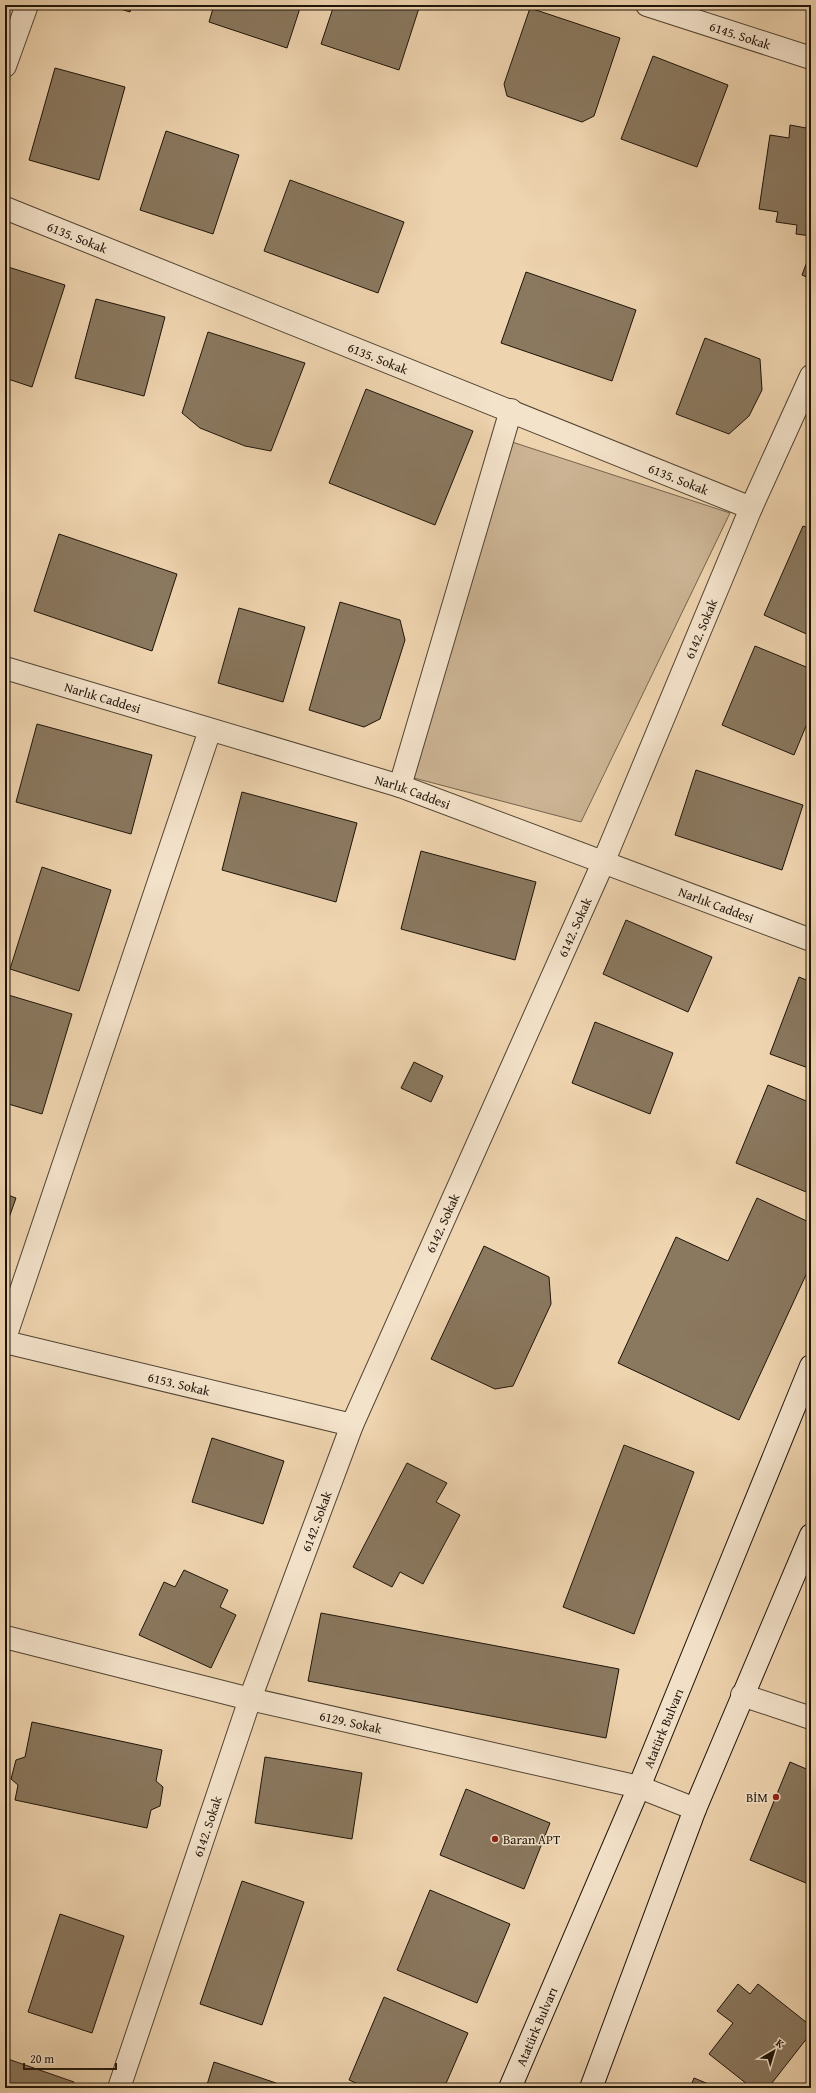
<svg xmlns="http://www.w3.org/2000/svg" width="816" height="2093" font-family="'Gentium Book Plus',serif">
	<rect width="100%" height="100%" fill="#eed4af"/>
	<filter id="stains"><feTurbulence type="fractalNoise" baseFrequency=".005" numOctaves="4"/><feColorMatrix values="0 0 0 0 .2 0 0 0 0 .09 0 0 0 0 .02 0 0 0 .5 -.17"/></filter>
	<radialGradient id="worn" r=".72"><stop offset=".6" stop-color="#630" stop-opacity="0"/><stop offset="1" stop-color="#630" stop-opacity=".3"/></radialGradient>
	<!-- green -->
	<path fill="#cbb393" stroke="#74644e" d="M 509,441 L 730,513 L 581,822 L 414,778 Z"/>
	<!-- building -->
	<g fill="#8a785f" stroke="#1e1409">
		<path d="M 108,5 L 132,5 L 130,12 Z"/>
		<path d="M 214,5 L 301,5 L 287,48 L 209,22 Z"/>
		<path d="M 334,5 L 420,5 L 399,70 L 321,44 Z"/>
		<path d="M 530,8 L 620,38 L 594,116 L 582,122 L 507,96 L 504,84 Z"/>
		<path d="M 653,56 L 728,85 L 697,167 L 621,139 Z"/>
		<path d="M 55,68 L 125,87 L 99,180 L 29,160 Z"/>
		<path d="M 807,122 L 811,123 L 811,236 L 796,234 L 797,225 L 776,222 L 778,212 L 759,209 L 770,135 L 789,138 L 790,125 L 806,128 Z"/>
		<path d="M 166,131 L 239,155 L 213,234 L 140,210 Z"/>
		<path d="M 290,180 L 404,222 L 378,293 L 264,251 Z"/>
		<path d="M 811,251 L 811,279 L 802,275 Z"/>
		<path d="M 5,266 L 65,285 L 32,387 L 5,378 Z"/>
		<path d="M 526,272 L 636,310 L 612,381 L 501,343 Z"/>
		<path d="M 96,299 L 165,317 L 144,396 L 75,378 Z"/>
		<path d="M 208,332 L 305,363 L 271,451 L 245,446 L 200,428 L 182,413 Z"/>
		<path d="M 705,338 L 760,359 L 762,390 L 749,416 L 729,434 L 676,414 Z"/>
		<path d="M 366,389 L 473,431 L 435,525 L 329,483 Z"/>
		<path d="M 803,526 L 811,529 L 811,636 L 764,615 Z"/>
		<path d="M 59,534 L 177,574 L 152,651 L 34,611 Z"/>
		<path d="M 340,602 L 400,620 L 405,640 L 380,719 L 364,727 L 309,710 Z"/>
		<path d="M 239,608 L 305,627 L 283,702 L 218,683 Z"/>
		<path d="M 755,646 L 811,669 L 811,714 L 794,755 L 722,725 Z"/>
		<path d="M 37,724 L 152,755 L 131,834 L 16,802 Z"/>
		<path d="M 696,770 L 803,805 L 782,870 L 675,835 Z"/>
		<path d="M 242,792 L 357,823 L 336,902 L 222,870 Z"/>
		<path d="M 421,851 L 536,882 L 515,960 L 401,929 Z"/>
		<path d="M 42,867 L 111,890 L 79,991 L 10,969 Z"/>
		<path d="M 626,920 L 712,957 L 688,1012 L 603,974 Z"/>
		<path d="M 799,977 L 811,982 L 811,1069 L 770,1054 Z"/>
		<path d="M 5,994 L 72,1014 L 42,1114 L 5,1103 Z"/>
		<path d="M 595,1022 L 673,1053 L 650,1114 L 572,1083 Z"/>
		<path d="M 414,1062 L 443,1076 L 431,1102 L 401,1088 Z"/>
		<path d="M 768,1085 L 811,1103 L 811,1194 L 736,1163 Z"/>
		<path d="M 5,1194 L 16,1198 L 5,1229 Z"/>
		<path d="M 757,1198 L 811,1223 L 811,1264 L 739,1420 L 618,1363 L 676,1237 L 728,1261 Z"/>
		<path d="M 484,1246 L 549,1277 L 551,1304 L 513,1386 L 495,1389 L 431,1359 Z"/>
		<path d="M 212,1438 L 284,1461 L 263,1524 L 192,1502 Z"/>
		<path d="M 624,1445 L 694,1472 L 634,1634 L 563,1607 Z"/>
		<path d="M 407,1463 L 447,1483 L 436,1502 L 460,1515 L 423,1584 L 400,1572 L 392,1587 L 353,1567 Z"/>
		<path d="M 184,1570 L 228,1590 L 220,1607 L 236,1615 L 211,1668 L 139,1635 L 164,1582 L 175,1587 Z"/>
		<path d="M 321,1613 L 619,1669 L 606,1738 L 308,1681 Z"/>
		<path d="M 32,1722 L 162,1750 L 156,1781 L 163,1787 L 160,1806 L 151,1810 L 147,1828 L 15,1800 L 18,1785 L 11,1779 L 16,1760 L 25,1757 Z"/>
		<path d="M 265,1757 L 362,1773 L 352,1839 L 255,1823 Z"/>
		<path d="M 790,1762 L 811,1771 L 811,1885 L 750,1860 Z"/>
		<path d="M 466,1789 L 550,1823 L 524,1889 L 440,1855 Z"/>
		<path d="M 242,1881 L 304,1902 L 262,2025 L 200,2004 Z"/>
		<path d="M 430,1890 L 510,1924 L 477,2003 L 397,1970 Z"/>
		<path d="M 60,1914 L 124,1936 L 92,2033 L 28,2012 Z"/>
		<path d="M 738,1984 L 750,1994 L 758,1984 L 811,2026 L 811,2033 L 768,2088 L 752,2088 L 709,2054 L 733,2023 L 717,2011 Z"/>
		<path d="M 384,1997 L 468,2033 L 444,2088 L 367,2088 L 349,2080 Z"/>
		<path d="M 5,2058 L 74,2082 L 72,2088 L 5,2088 Z"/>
		<path d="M 214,2062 L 276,2083 L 275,2088 L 206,2088 Z"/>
		<path d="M 694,2078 L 718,2088 L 690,2088 Z"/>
	</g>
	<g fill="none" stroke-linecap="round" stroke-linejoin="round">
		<defs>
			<g id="minor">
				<path id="s1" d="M 647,5 L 811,58"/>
				<path d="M 5,66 L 27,5"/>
				<path id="s2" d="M 5,208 L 751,508"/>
				<path id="s3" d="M 5,668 L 400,786 L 811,940"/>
				<path d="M 400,786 L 511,410"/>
				<path d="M 5,1338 L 210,730"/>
				<path id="s4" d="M 5,1342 L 352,1425"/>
				<path d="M 742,1695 L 811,1718"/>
				<path id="s5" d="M 119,2088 L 250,1699 L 352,1425 L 603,863 L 751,508 L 811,376"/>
			</g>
			<g id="tertiary">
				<path id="s6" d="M 5,1637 L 250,1699 L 639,1787 L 695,1809"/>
			</g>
			<g id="secondary">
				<path id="s7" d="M 510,2088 L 639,1787 L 811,1366"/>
				<path d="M 591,2088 L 695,1809 L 811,1535"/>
			</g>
		</defs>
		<!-- minor casing -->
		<use href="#minor" stroke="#524432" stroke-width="24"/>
		<!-- tertiary casing -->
		<use href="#tertiary" stroke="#524432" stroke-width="24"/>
		<!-- secondary casing -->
		<use href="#secondary" stroke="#1e1409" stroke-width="24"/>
		<!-- minor -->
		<use href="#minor" stroke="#f4e3cb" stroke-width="22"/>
		<!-- tertiary -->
		<use href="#tertiary" stroke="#f4e3cb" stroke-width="22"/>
		<!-- secondary -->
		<use href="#secondary" stroke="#f4e3cb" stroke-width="22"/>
	</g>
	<!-- markers -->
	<g fill="#8f2418" stroke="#f4e3cb" stroke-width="1.5">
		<circle cx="776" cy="1797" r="4"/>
		<circle cx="495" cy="1839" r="4"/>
	</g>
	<g text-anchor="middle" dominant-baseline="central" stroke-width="3" stroke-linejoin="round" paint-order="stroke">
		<!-- street labels -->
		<g font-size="13" fill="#1e1409" stroke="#f4e3cb">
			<text stroke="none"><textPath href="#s1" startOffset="98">6145. Sokak</textPath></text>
			<text stroke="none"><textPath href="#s2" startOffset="78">6135. Sokak</textPath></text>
			<text stroke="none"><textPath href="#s2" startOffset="402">6135. Sokak</textPath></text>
			<text stroke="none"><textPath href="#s2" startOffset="726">6135. Sokak</textPath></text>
			<text stroke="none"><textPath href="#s5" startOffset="1572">6142. Sokak</textPath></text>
			<text stroke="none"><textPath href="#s3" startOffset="102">Narlık Caddesi</textPath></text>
			<text stroke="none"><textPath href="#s3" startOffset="426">Narlık Caddesi</textPath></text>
			<text stroke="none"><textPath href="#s3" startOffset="750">Narlık Caddesi</textPath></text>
			<text stroke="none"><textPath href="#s5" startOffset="1248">6142. Sokak</textPath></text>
			<text stroke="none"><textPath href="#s5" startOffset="924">6142. Sokak</textPath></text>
			<text stroke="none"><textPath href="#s4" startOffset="179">6153. Sokak</textPath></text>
			<text stroke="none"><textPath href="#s5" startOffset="600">6142. Sokak</textPath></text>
			<text stroke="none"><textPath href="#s6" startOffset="356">6129. Sokak</textPath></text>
			<text stroke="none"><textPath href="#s7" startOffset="391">Atatürk Bulvarı</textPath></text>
			<text stroke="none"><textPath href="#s5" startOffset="276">6142. Sokak</textPath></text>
			<text stroke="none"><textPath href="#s7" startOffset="67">Atatürk Bulvarı</textPath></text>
		</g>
		<!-- poi labels -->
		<g font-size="13" fill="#1e1409" stroke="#f4e3cb" text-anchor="end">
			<text x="768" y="1797">BİM</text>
			<text x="503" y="1839" text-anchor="start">Baran APT</text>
		</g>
	</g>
	<!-- margin -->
	<rect width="816" height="2093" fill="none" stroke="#eed4af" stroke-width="20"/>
	<rect x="6" y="6" width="804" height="2081" fill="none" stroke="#1e1409" stroke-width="2"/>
	<rect x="10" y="10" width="796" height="2073" fill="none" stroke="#1e1409"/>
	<!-- north arrow -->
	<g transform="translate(774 2051) rotate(38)" stroke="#f4e3cb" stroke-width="3" paint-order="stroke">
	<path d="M0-3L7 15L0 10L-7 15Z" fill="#1e1409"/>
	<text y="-6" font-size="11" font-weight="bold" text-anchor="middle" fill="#1e1409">K</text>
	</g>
	<!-- scale -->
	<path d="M24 2063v6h92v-6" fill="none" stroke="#1e1409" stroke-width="2"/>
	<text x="30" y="2063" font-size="12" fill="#1e1409" stroke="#f4e3cb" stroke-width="3" paint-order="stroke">20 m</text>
	<rect width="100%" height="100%" filter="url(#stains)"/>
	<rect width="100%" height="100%" fill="url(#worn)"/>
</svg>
